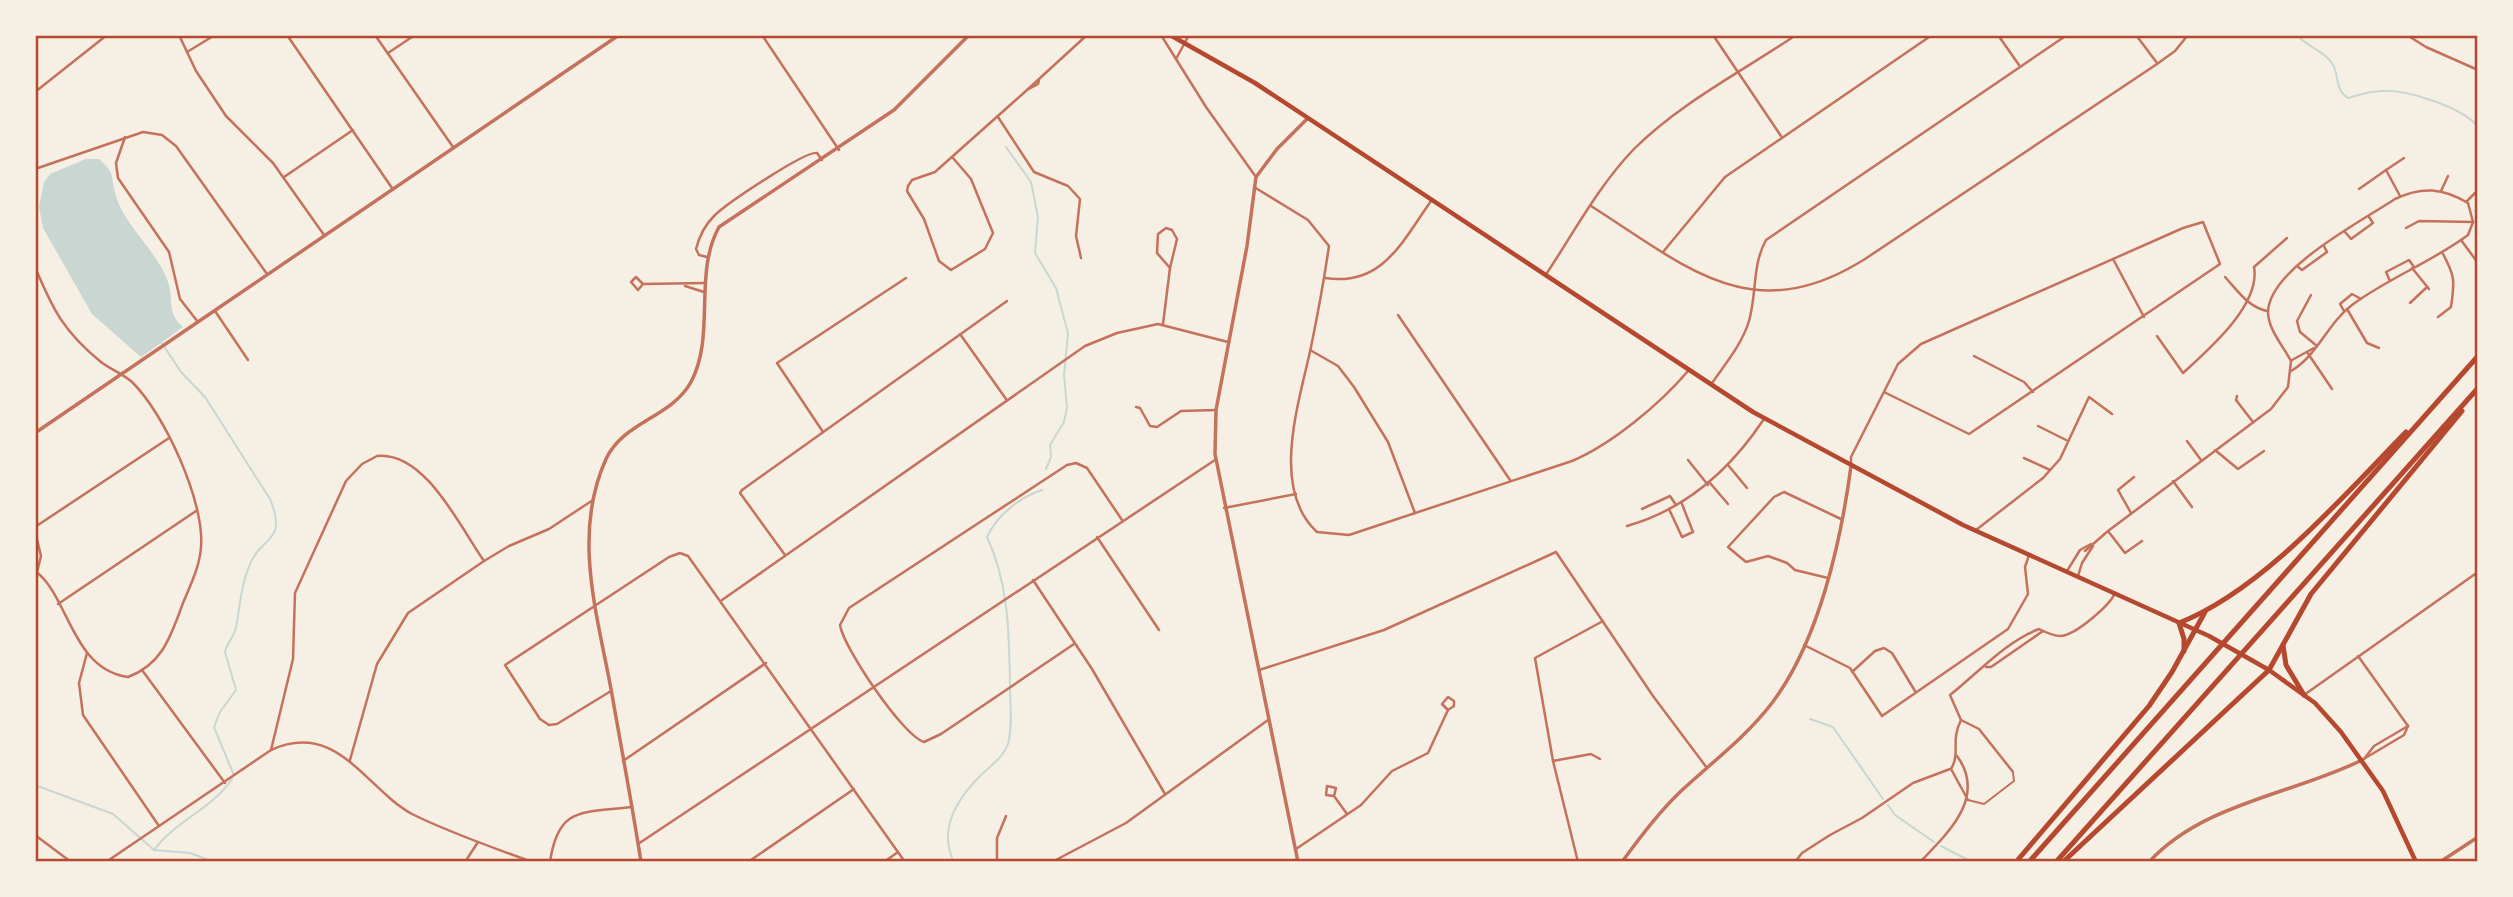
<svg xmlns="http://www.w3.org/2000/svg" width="2513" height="897" font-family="'Exo 2',sans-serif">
	<rect width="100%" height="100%" fill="#f6efe4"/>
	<!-- water -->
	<path fill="#c9d6d2" d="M 86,159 L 99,159 C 116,175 110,173 115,192 C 121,223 158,251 168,282 C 174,299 166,313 183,327 L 141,357 L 92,314 L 43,228 L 39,207 L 44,182 L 50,174 Z"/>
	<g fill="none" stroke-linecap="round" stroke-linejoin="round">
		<!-- stream -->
		<g stroke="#c9d6d2" stroke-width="2">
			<path d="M 2297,35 C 2307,47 2323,50 2332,63 C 2340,76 2334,89 2348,98 C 2358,95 2370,91 2381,91 C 2405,89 2463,107 2478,127"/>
			<path d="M 1006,147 L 1031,182 L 1038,217 L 1035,253 L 1056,288 L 1068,333 L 1064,375 L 1067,408 L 1064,422 L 1050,445 L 1051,457 L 1046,469"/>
			<path d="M 161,342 L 181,372 L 205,397 L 270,499 C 288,543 261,536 250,564 C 241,585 240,606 236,628 C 234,636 227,643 225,652 L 236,690 L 220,712 L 214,727 L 233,773"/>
			<path d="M 1810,719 L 1833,727 L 1883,799"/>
			<path d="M 35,785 L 113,814 L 154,850 L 190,853 L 214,862"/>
			<path d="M 1888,805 L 1895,815 L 1934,842"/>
			<path d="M 1941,846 L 1972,862"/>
			<path d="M 154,850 C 175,821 212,809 232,779"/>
			<path d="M 954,862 C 938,830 957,799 980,776 C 990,766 1003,758 1008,744 C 1013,725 1010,704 1010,685 C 1009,634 1009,584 987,537 C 997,515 1020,497 1042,490"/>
		</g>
		<!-- service -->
		<path stroke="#c5725c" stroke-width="2" d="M 1968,800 L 1984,804 L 2014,781 L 2013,773"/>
		<!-- minor -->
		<g stroke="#c5725c" stroke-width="2.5">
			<path d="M 179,35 L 196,71 L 226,116 L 273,163 L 324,235"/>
			<path d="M 287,35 L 392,188"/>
			<path d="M 375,35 L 453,147"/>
			<path d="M 762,35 L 839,150"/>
			<path d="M 1161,35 L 1206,107 L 1256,177"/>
			<path d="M 1713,35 L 1781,136"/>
			<path d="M 1998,35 L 2019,65"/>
			<path d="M 2136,35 L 2157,63"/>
			<path d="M 2407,35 L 2426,47 L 2478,70"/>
			<path d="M 187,52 L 215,35"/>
			<path d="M 388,53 L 415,35"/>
			<path d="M 1176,59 L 1189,35"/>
			<path d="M 1039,80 L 1038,84 L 1027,90 L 1087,35"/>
			<path d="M 35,92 L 107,35"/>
			<path d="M 998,117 L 1034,172 L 1068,186 L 1080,199 L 1076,236 L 1081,258"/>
			<path d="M 125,137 L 116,163 L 118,178 L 169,252 L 180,299 L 198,322"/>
			<path d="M 953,158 L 971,179 L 993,233 L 985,249 L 951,270 L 939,261 L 924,219 L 907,191 L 908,186 L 912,180 L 935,172 L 1027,90"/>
			<path d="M 35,169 L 143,132 L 162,135 L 176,146 L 267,274"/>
			<path d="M 284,177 L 353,130"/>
			<path d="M 1254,187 L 1308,220 L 1329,246 C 1324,280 1318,313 1311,347 C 1300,400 1269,488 1317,532 L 1349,535 L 1572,461 C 1612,444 1660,404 1688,371"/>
			<path d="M 2359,189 L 2386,170"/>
			<path d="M 2441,191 L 2448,176"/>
			<path d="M 2400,196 L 2386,170 L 2404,158"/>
			<path d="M 2466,202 L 2478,190"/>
			<path d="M 1591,206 C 1687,267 1752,330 1865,259 L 2157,64 L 2175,51 L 2188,35"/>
			<path d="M 1166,228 L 1172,230 L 1177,239 L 1170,268 L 1157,253 L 1158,234 Z"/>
			<path d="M 2406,228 L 2419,221 L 2473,222"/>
			<path d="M 2345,232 L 2351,239 L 2373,223 L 2369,217"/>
			<path d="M 2461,240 L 2478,263"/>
			<path d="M 1663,252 L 1725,177 L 1932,35"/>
			<path d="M 707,257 L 699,255 L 696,249 C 699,237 705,225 714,216 C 726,204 806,150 817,153 L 822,160"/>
			<path d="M 2113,259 L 2144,317"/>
			<path d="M 2297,266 L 2302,270 L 2327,252 L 2324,246"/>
			<path d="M 35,267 C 53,310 64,332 101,362 C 110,369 123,374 132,382 C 164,413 205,502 201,547 C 200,566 190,586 183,603 C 171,635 163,664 128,677 C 71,669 69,595 35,571"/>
			<path d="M 2412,268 L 2429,289"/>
			<path d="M 1545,276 C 1573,234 1599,185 1634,149 C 1680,103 1743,71 1796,35"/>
			<path d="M 2225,277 C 2238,291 2248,307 2267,311"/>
			<path d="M 1325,278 C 1382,287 1402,242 1431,201"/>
			<path d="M 2390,281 L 2386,272 L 2409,260 L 2414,267"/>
			<path d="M 643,284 L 636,277 L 631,282 L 638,290 L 643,284 L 705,283"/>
			<path d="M 685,286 L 704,292"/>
			<path d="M 2311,295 L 2297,321 L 2300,332 L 2317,346"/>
			<path d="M 2410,303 L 2427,287"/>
			<path d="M 2347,309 L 2367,343 L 2379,348"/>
			<path d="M 215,311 L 248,360"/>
			<path d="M 2344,311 L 2340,304 L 2352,294 L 2361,299"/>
			<path d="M 1398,315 L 1510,480"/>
			<path d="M 2438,317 L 2451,307 C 2455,280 2455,276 2442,252"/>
			<path d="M 1163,324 L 1170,268"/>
			<path d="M 960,334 L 1006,399"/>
			<path d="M 2157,336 L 2183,373 C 2208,350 2261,305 2254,267 L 2287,238"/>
			<path d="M 1310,350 L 1338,366 L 1354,387 L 1388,442 L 1415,513"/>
			<path d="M 2307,352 L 2332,389"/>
			<path d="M 1974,356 L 2024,382 L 2033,392"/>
			<path d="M 2292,360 L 2314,348"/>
			<path d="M 2291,371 C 2318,355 2327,324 2352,305 C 2388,278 2432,262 2468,235 L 2473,222 L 2468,203 C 2443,188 2422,186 2395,199 C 2362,221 2269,269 2268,312 C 2268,329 2283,346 2291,361"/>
			<path d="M 1712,383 C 1726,363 1742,344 1749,321 C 1757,293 1752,265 1766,240 L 2067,35"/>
			<path d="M 2237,396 L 2236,400 L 2253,422"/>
			<path d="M 1136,407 L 1140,408 L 1150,426 L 1157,427 L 1181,411 L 1216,410"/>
			<path d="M 2038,426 L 2068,441"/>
			<path d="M 823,432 L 777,363 L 906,278"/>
			<path d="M 2187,441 L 2201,460"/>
			<path d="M 2215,450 L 2238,469 L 2264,451"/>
			<path d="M 2024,458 L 2050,470"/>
			<path d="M 1688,460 L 1708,485"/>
			<path d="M 1851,463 L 1851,457 L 1898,364 L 1921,344 L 2183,228 L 2203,222 L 2220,264 L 1969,434 L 1884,392"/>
			<path d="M 1728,465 L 1747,488"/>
			<path d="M 2173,481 L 2192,507"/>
			<path d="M 1710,483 L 1728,504"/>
			<path d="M 1224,508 L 1296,494"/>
			<path d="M 1642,509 L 1670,496 L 1676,505"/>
			<path d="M 1669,509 L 1682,537 L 1693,532 L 1682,504"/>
			<path d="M 2131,513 L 2118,490 L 2134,477"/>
			<path d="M 1627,526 C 1687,509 1730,470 1764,419"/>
			<path d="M 35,527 L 169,438"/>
			<path d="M 1976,530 L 2043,478 L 2060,459 L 2089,397 L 2112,414"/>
			<path d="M 35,531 L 41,556 L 37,572"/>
			<path d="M 2108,531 L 2125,553 L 2142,541"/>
			<path d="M 1097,537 L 1159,630"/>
			<path d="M 2085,551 L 2108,531 L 2271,409 L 2288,387 L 2291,361"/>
			<path d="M 785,555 L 740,493 L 742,490 L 1007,301"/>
			<path d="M 2067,571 L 2080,550 L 2091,544"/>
			<path d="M 2078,576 L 2082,563 L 2093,546"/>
			<path d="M 1828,578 L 1795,570 L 1787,563 L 1768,556 L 1746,562 L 1728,547 L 1774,497 L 1784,492 L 1841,519"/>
			<path d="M 1033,580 L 1092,669 L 1165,794"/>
			<path d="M 722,600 L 1085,346 L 1117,333 L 1158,324 L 1228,342"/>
			<path d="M 58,604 L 196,511"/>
			<path d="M 1074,644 L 941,734 L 924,742 C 903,736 843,647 840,625 L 849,608 L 1067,465 L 1076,463 L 1087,468 L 1122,520"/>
			<path d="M 1804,645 L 1850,668 L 1882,716 L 2008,629 L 2028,594 L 2025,567 L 2029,555"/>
			<path d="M 87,653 L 79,683 L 83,715 L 159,826"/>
			<path d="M 2358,656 L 2408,726"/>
			<path d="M 1986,667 L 1991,667 L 2043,631"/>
			<path d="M 142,670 L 225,783"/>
			<path d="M 1259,670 L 1384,630 L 1556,552 L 1653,696 L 1707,768"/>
			<path d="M 1852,672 L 1875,651 L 1884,648 L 1892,653 L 1915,691"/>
			<path d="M 611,691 L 557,724 L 549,725 L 540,719 L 505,665 L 669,557 L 680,553 L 688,556 L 905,862"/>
			<path d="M 2304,695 L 2478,572"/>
			<path d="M 1961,720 L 1979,729 L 2013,772"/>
			<path d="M 271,750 L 293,659 L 295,593 L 346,481 L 362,464 L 377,456 C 425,451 460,527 484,561"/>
			<path d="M 2364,759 L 2374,746 L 2408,726"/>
			<path d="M 350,760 L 377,664 L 408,613 L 484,561 L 509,546 L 549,529 L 593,500"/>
			<path d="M 2362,760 L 2404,735 L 2408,726"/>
			<path d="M 623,761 L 766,663"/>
			<path d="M 1553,761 L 1591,754 L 1600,759"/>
			<path d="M 1334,796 L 1326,795 L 1327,786 L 1336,788 L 1334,796 L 1347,814"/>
			<path d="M 1968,800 L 1951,769 C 1961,752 1950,742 1961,720 L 1950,695 C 1978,673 2005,642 2039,629 C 2045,632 2053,636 2060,636 C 2075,636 2110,605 2115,593"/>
			<path d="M 35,835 L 71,862"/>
			<path d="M 638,844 L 1215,460"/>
			<path d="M 1296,849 L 1361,805 L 1392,771 L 1428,753 L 1448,710 L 1454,706 L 1454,701 L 1448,697 L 1442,704 L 1448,710"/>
			<path d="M 106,862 L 271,750 C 337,720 365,788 412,814 C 450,833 492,847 532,862"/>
			<path d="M 465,862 L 478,842"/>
			<path d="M 550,862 C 558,806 582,813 631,807"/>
			<path d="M 748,862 L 854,789"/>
			<path d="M 884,862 L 898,852"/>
			<path d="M 997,862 L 997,838 L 1006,816"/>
			<path d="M 1052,862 L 1126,823 L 1268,720"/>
			<path d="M 1578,862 L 1553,761 L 1535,658 L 1603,621"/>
			<path d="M 1795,862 L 1802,853 L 1830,835 L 1862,818 L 1913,783 L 1950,769"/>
			<path d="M 1920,862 C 1948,833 1987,797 1957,756"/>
		</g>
		<!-- tertiary -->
		<g stroke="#c5725c" stroke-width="3.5">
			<path d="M 35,433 L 619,35"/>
			<path d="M 641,862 C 632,804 621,746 611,689 C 597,613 572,534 606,459 C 624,421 671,418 691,382 C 716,335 693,274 719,227 L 894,110 L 969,35"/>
			<path d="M 1298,862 L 1215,454 L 1216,410 L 1247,246 L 1256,177 L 1277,149 L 1308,118"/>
			<path d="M 1622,862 C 1640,837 1658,813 1680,792 C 1711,763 1746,737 1772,703 C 1819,641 1841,541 1851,466"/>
			<path d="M 2149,862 C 2203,803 2294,794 2362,760"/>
			<path d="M 2440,862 L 2478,837"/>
		</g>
		<!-- secondary -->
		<path stroke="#b5482f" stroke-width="4.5" d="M 1170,35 L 1255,83 L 1753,412 L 1963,525 L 2209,636 L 2269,670 L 2315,703 L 2341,732 L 2383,791 L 2416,862"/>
		<!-- motorway -->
		<g stroke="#b5482f" stroke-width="5">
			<path d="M 2283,645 L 2286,665 L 2304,695"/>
			<path d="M 2184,651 L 2184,639 L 2179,623 C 2263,590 2343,496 2406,432"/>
			<path d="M 2016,862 L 2149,706 L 2172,672 L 2205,612"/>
			<path d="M 2029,862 L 2478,356"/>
			<path d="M 2056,862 L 2478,388"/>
			<path d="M 2063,862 L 2269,670 L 2311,594 L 2462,411"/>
		</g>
	</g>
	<!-- border -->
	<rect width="2513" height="897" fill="none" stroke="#f6efe4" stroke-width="74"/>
	<rect x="37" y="37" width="2439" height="823" fill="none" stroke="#b5482f" stroke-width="2.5"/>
</svg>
